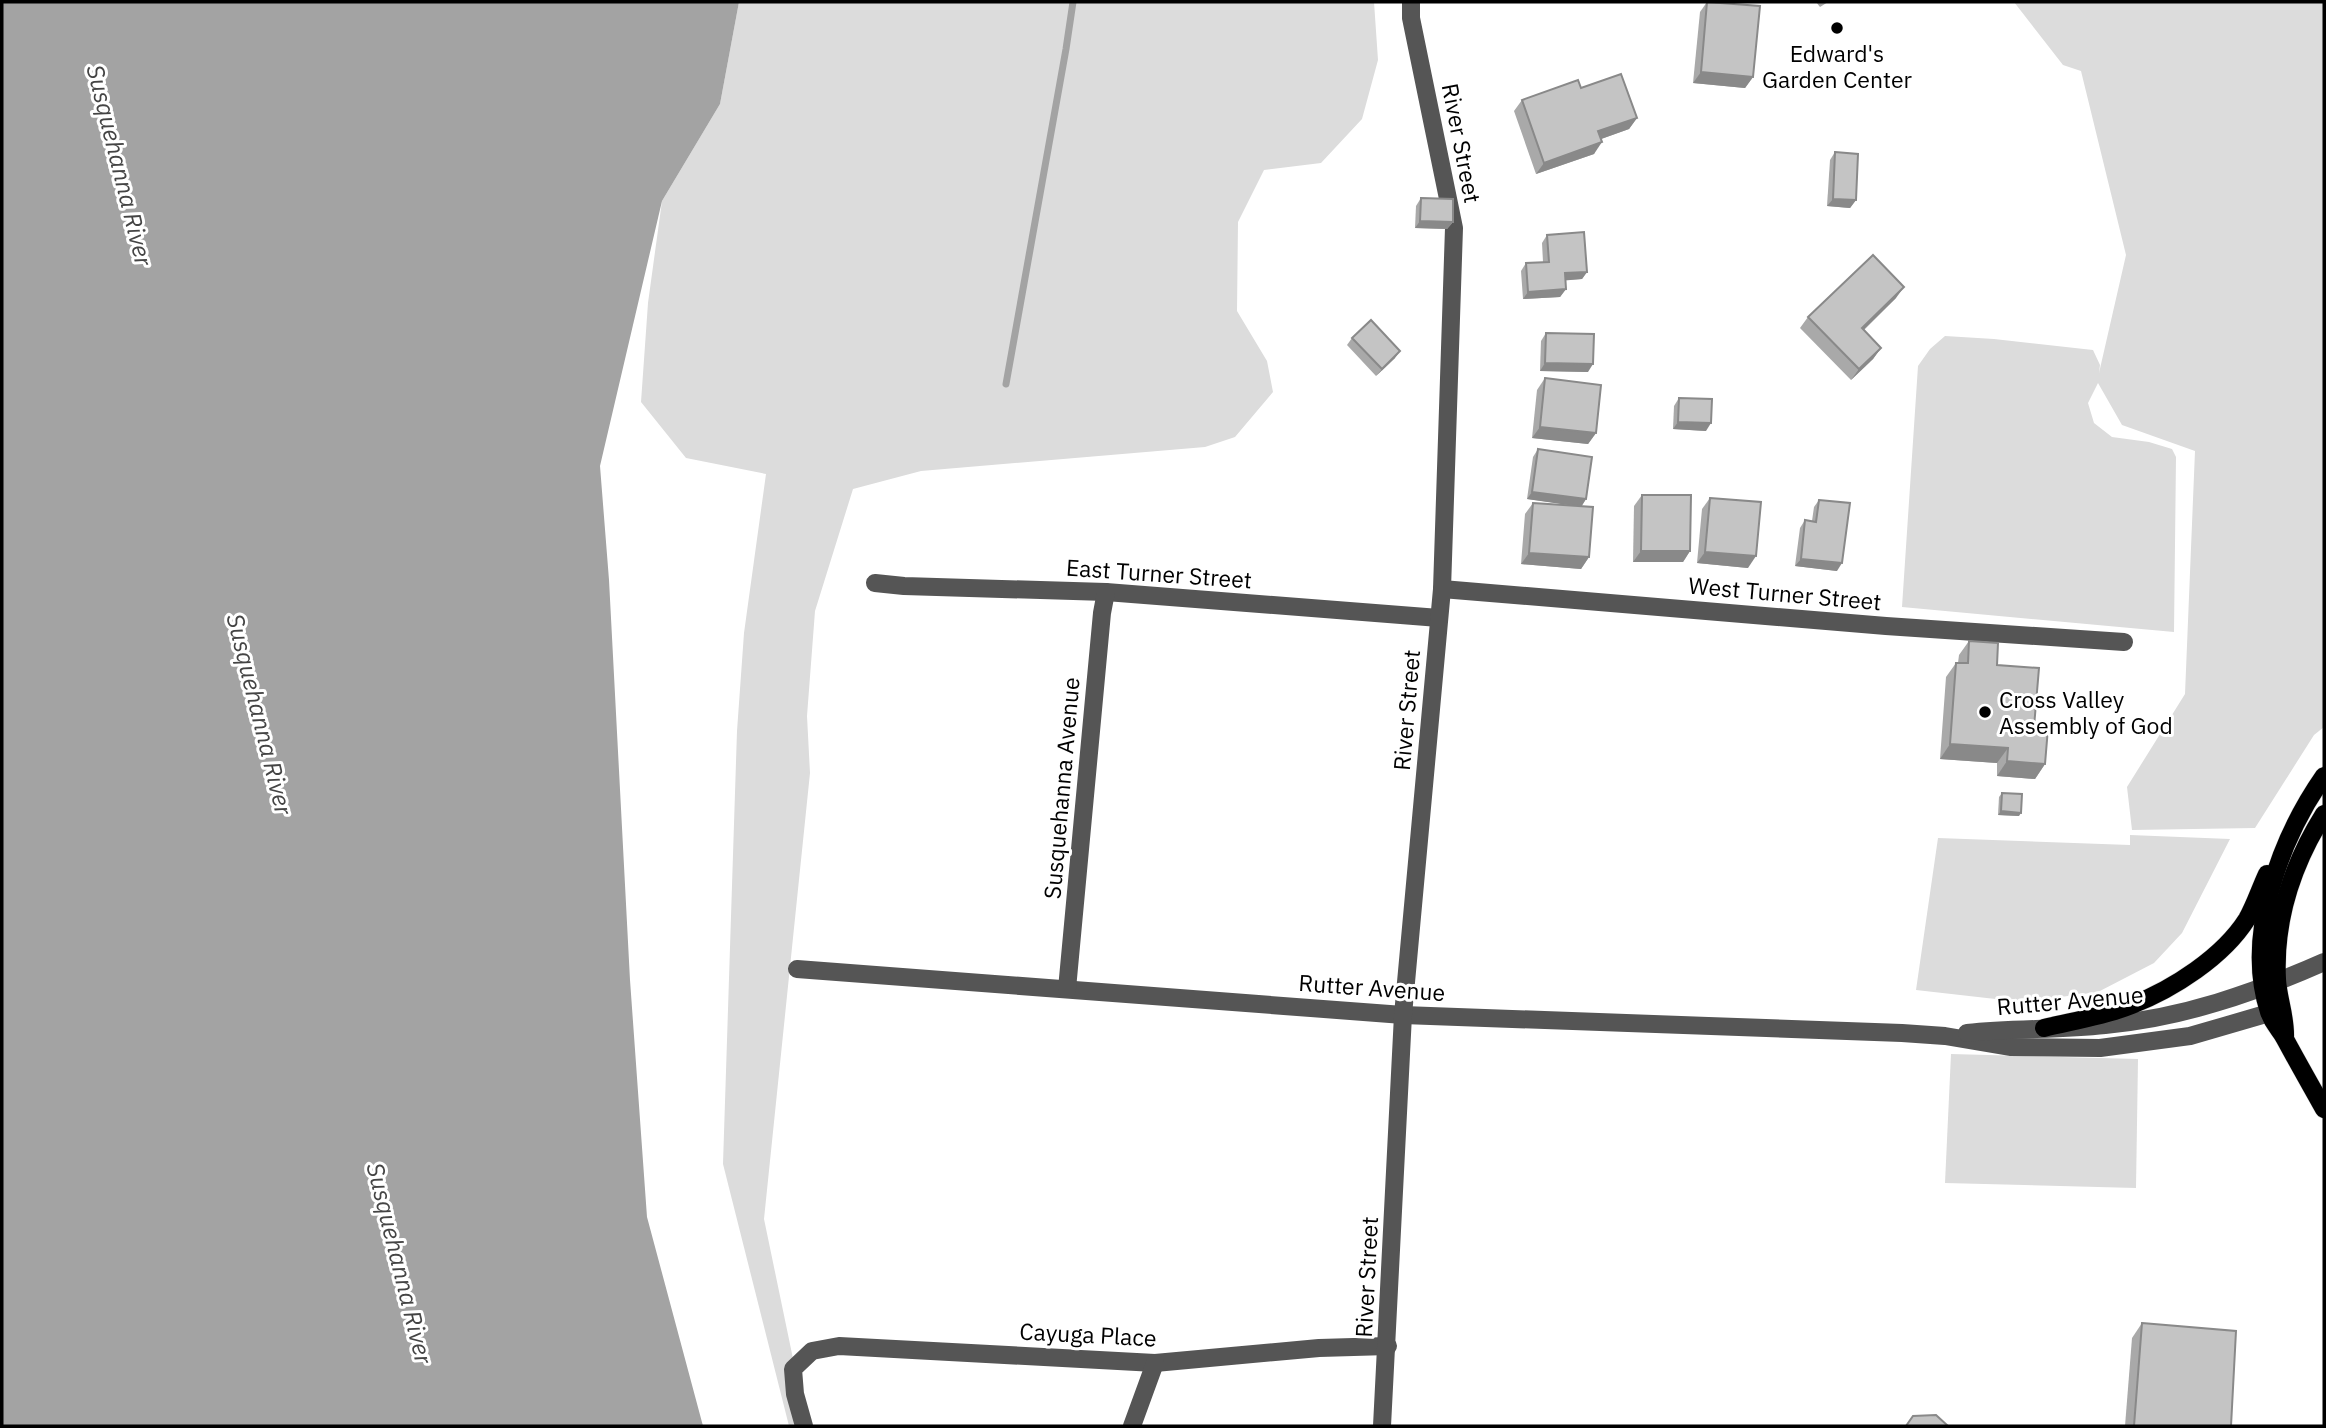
<svg xmlns="http://www.w3.org/2000/svg" width="2326" height="1428" font-family="'IBM Plex Sans',sans-serif">
	<rect width="100%" height="100%" fill="#fff"/>
	<!-- green -->
	<g fill="#dcdcdc">
		<path d="M 739,2 L 1374,2 L 1378,60 L 1362,119 L 1321,163 L 1264,170 L 1238,222 L 1237,311 L 1267,361 L 1273,392 L 1235,437 L 1205,447 L 921,471 L 853,489 L 815,611 L 807,716 L 810,773 L 764,1219 L 807,1426 L 789,1426 L 723,1164 L 737,731 L 744,633 L 766,474 L 686,458 L 641,402 L 648,303 L 662,201 L 720,104 Z"/>
		<path d="M 2014,2 L 2324,2 L 2324,727 L 2314,735 L 2255,828 L 2132,830 L 2127,787 L 2185,694 L 2195,451 L 2122,425 L 2098,383 L 2088,403 L 2094,423 L 2112,437 L 2149,442 L 2172,449 L 2176,457 L 2174,632 L 1902,607 L 1918,366 L 1930,349 L 1945,336 L 1994,339 L 2093,350 L 2100,365 L 2099,373 L 2126,255 L 2081,71 L 2063,65 Z"/>
		<path d="M 2130,835 L 2230,839 L 2182,933 L 2154,963 L 2098,992 L 2022,1002 L 1916,990 L 1938,838 L 2130,845 Z"/>
		<path d="M 1951,1054 L 2138,1059 L 2136,1188 L 1945,1183 Z"/>
	</g>
	<!-- water -->
	<path fill="#a3a3a3" d="M 2,2 L 739,2 L 720,104 L 662,201 L 600,466 L 609,580 L 630,980 L 647,1217 L 703,1426 L 2,1426 Z"/>
	<g fill="none" stroke-linecap="round" stroke-linejoin="round">
		<!-- stream -->
		<path stroke="#a3a3a3" stroke-width="7" d="M 1006,384 L 1066,49 L 1073,2"/>
		<defs>
			<g id="major">
				<path d="M 2324,776 C 2280,839 2244,936 2269,1012 C 2274,1026 2280,1029 2285,1039 C 2298,1063 2311,1086 2324,1109"/>
				<path d="M 2044,1028 C 2073,1021 2105,1016 2132,1005 C 2173,989 2223,957 2247,919 C 2255,905 2260,889 2267,874"/>
				<path d="M 2285,1038 C 2286,1017 2278,999 2277,979 C 2274,919 2292,865 2324,814"/>
			</g>
		</defs>
		<!-- major casing -->
		<use href="#major" stroke="#dbdbdb" stroke-width="19"/>
		<!-- minor -->
		<g stroke="#555" stroke-width="18">
			<path d="M 875,583 L 904,586 L 1106,592 L 1439,618"/>
			<path d="M 1442,589 L 1886,626 L 2124,642"/>
			<path d="M 797,969 L 1403,1015 L 1902,1033 L 1945,1036 L 2010,1047 L 2100,1048 L 2190,1036 L 2269,1013 L 2273,999"/>
			<path d="M 1067,989 L 1102,613 L 1106,592"/>
			<path d="M 1967,1033 C 2013,1028 2059,1030 2105,1025 C 2182,1018 2254,993 2324,962"/>
			<path d="M 804,1426 L 795,1394 L 793,1369 L 812,1351 L 839,1346 L 1155,1363 L 1319,1348 L 1388,1346"/>
			<path d="M 1132,1426 L 1155,1363"/>
			<path d="M 1382,1426 L 1403,1015 L 1442,589 L 1454,228 L 1411,18 L 1411,2"/>
		</g>
		<!-- major -->
		<use href="#major" stroke="#000" stroke-width="18"/>
	</g>
	<!-- wall -->
	<g fill="#a9a9a9">
		<path d="M 1707,2 L 1719,2 L 1753,77 L 1745,88 L 1693,83 L 1700,12 Z"/>
		<path d="M 1816,2 L 1828,2 L 1820,7 Z"/>
		<path d="M 1581,88 L 1637,118 L 1629,129 L 1601,139 L 1594,154 L 1536,174 L 1514,111 L 1522,100 Z"/>
		<path d="M 1835,152 L 1856,200 L 1850,208 L 1827,206 L 1830,160 Z"/>
		<path d="M 1421,198 L 1453,222 L 1447,229 L 1415,228 L 1416,206 Z"/>
		<path d="M 1547,235 L 1587,272 L 1582,279 L 1565,280 L 1566,289 L 1560,297 L 1523,299 L 1521,271 L 1526,263 L 1543,262 L 1542,243 Z"/>
		<path d="M 1896,298 L 1864,330 L 1881,348 L 1873,359 L 1851,380 L 1800,328 L 1808,317 Z"/>
		<path d="M 1546,333 L 1588,372 L 1540,371 L 1541,341 Z"/>
		<path d="M 1352,338 L 1395,358 L 1376,376 L 1347,345 Z"/>
		<path d="M 1545,378 L 1596,433 L 1588,444 L 1532,438 L 1537,390 Z"/>
		<path d="M 1679,398 L 1706,431 L 1673,429 L 1674,406 Z"/>
		<path d="M 1538,449 L 1586,499 L 1581,507 L 1589,557 L 1581,569 L 1521,564 L 1525,514 L 1533,503 L 1579,506 L 1527,499 L 1533,457 Z"/>
		<path d="M 1642,495 L 1690,551 L 1683,562 L 1633,562 L 1634,506 Z"/>
		<path d="M 1710,498 L 1748,568 L 1697,563 L 1702,509 Z"/>
		<path d="M 1819,500 L 1837,571 L 1795,566 L 1800,528 L 1805,520 L 1812,521 L 1814,507 Z"/>
		<path d="M 1969,641 L 1997,665 L 2034,727 L 2045,764 L 2035,779 L 1997,776 L 1997,763 L 1940,759 L 1946,677 L 1956,663 L 1958,663 L 1959,655 Z"/>
		<path d="M 2002,793 L 2019,816 L 1998,815 L 1999,797 Z"/>
		<path d="M 2142,1323 L 2231,1426 L 2125,1426 L 2132,1338 Z"/>
	</g>
	<!-- shaded-wall -->
	<g fill="#898989">
		<path d="M 1701,72 L 1753,77 L 1745,88 L 1693,83 Z"/>
		<path d="M 1637,118 L 1629,129 L 1590,143 L 1598,131 Z"/>
		<path d="M 1602,142 L 1594,154 L 1536,174 L 1544,163 Z"/>
		<path d="M 1833,199 L 1856,200 L 1850,208 L 1827,206 Z"/>
		<path d="M 1420,221 L 1453,222 L 1447,229 L 1415,228 Z"/>
		<path d="M 1587,272 L 1582,279 L 1559,281 L 1565,273 Z"/>
		<path d="M 1904,287 L 1896,298 L 1854,339 L 1862,328 Z"/>
		<path d="M 1566,289 L 1560,297 L 1523,299 L 1528,292 Z"/>
		<path d="M 1881,348 L 1873,359 L 1851,380 L 1859,369 Z"/>
		<path d="M 1400,351 L 1395,358 L 1376,376 L 1382,369 Z"/>
		<path d="M 1545,363 L 1593,364 L 1588,372 L 1540,371 Z"/>
		<path d="M 1678,422 L 1711,423 L 1706,431 L 1673,429 Z"/>
		<path d="M 1540,427 L 1596,433 L 1588,444 L 1532,438 Z"/>
		<path d="M 1532,492 L 1586,499 L 1581,507 L 1527,499 Z"/>
		<path d="M 1641,551 L 1690,551 L 1683,562 L 1633,562 Z"/>
		<path d="M 1705,552 L 1756,556 L 1748,568 L 1697,563 Z"/>
		<path d="M 1529,553 L 1589,557 L 1581,569 L 1521,564 Z"/>
		<path d="M 1801,559 L 1842,563 L 1837,571 L 1795,566 Z"/>
		<path d="M 1950,744 L 2008,748 L 1997,763 L 1940,759 Z"/>
		<path d="M 2007,761 L 2045,764 L 2035,779 L 1997,776 Z"/>
		<path d="M 2001,811 L 2021,813 L 2019,816 L 1998,815 Z"/>
	</g>
	<!-- building -->
	<g fill="#c4c4c4" stroke="#898989" stroke-width="2">
		<path d="M 1707,2 L 1760,6 L 1753,77 L 1701,72 Z"/>
		<path d="M 1621,74 L 1637,118 L 1598,131 L 1602,142 L 1544,163 L 1522,100 L 1578,80 L 1581,88 Z"/>
		<path d="M 1835,152 L 1858,154 L 1856,200 L 1833,199 Z"/>
		<path d="M 1421,198 L 1453,199 L 1453,222 L 1420,221 Z"/>
		<path d="M 1584,232 L 1587,272 L 1565,273 L 1566,289 L 1528,292 L 1526,263 L 1549,262 L 1547,235 Z"/>
		<path d="M 1873,255 L 1904,287 L 1862,328 L 1881,348 L 1859,369 L 1808,317 Z"/>
		<path d="M 1371,320 L 1400,351 L 1382,369 L 1352,338 Z"/>
		<path d="M 1546,333 L 1594,334 L 1593,364 L 1545,363 Z"/>
		<path d="M 1545,378 L 1601,385 L 1596,433 L 1540,427 Z"/>
		<path d="M 1679,398 L 1712,399 L 1711,423 L 1678,422 Z"/>
		<path d="M 1538,449 L 1592,457 L 1586,499 L 1532,492 Z"/>
		<path d="M 1642,495 L 1691,495 L 1690,551 L 1641,551 Z"/>
		<path d="M 1710,498 L 1761,502 L 1756,556 L 1705,552 Z"/>
		<path d="M 1819,500 L 1850,503 L 1842,563 L 1801,559 L 1805,520 L 1816,522 Z"/>
		<path d="M 1533,503 L 1593,507 L 1589,557 L 1529,553 Z"/>
		<path d="M 1969,641 L 1998,643 L 1997,665 L 2039,668 L 2034,727 L 2048,728 L 2045,764 L 2007,761 L 2008,748 L 1950,744 L 1956,663 L 1968,663 Z"/>
		<path d="M 2002,793 L 2022,794 L 2021,813 L 2001,811 Z"/>
		<path d="M 2142,1323 L 2236,1331 L 2231,1426 L 2134,1426 Z"/>
		<path d="M 1936,1415 L 1948,1426 L 1906,1426 L 1913,1416 Z"/>
	</g>
	<!-- markers -->
	<g fill="#000" stroke="#fff" stroke-width="2.5">
		<circle cx="1837" cy="28" r="7"/>
		<circle cx="1985" cy="712" r="7"/>
	</g>
	<g text-anchor="middle" dominant-baseline="central" stroke-width="6" stroke-linejoin="round" paint-order="stroke">
		<!-- poi labels -->
		<g font-size="23" fill="#000" stroke="#fff">
			<text x="1837" y="53">Edward's<tspan x="1837" dy="26">Garden Center</tspan></text>
			<text x="1999" y="699" text-anchor="start">Cross Valley<tspan x="1999" dy="26">Assembly of God</tspan></text>
		</g>
		<!-- street labels -->
		<g font-size="23" fill="#000" stroke="#fff">
			<text transform="translate(1462 143) rotate(79)">River Street</text>
			<text transform="translate(1159 573) rotate(4)">East Turner Street</text>
			<text transform="translate(1785 593) rotate(5)">West Turner Street</text>
			<text transform="translate(1406 710) rotate(-85)">River Street</text>
			<text transform="translate(1061 788) rotate(-85)">Susquehanna Avenue</text>
			<text transform="translate(1372 987) rotate(4)">Rutter Avenue</text>
			<text transform="translate(2070 1000) rotate(-5)">Rutter Avenue</text>
			<text transform="translate(1366 1277) rotate(-87)">River Street</text>
			<text transform="translate(1088 1334) rotate(3)">Cayuga Place</text>
		</g>
		<!-- water labels -->
		<g font-size="24" font-style="italic" fill="#444" stroke="#fff">
			<text transform="translate(120 165) rotate(76)">Susquehanna River</text>
			<text transform="translate(260 714) rotate(76)">Susquehanna River</text>
			<text transform="translate(400 1263) rotate(76)">Susquehanna River</text>
		</g>
	</g>
	<!-- border -->
	<rect width="2326" height="1428" fill="none" stroke="#000000" stroke-width="7"/>
</svg>
